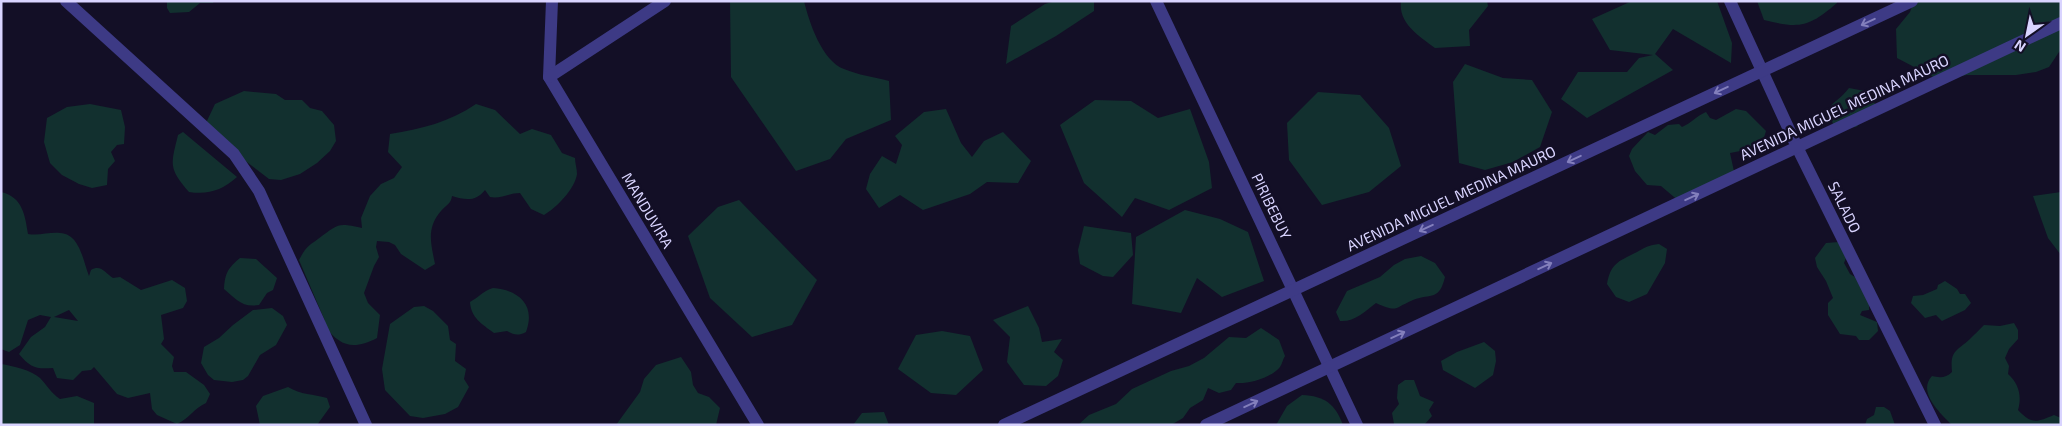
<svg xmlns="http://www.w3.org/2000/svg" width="2062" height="426" font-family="'Exo 2',sans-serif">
	<rect width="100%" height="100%" fill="#130f26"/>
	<!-- green -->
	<g fill="#12302f" fill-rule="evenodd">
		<path d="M 167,1 L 214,1 L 213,3 L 200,3 L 189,12 L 170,13 L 167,8 Z"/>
		<path d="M 730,1 L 804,1 C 809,22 822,61 844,69 C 858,75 874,77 889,81 L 891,120 L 846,139 L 830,159 L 796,171 L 731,77 Z"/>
		<path d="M 1055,1 L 1094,1 L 1094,11 L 1056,36 L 1006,64 L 1011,26 L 1045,4 Z"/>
		<path d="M 1401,1 L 1487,1 L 1488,6 L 1469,30 L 1470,46 L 1435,48 C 1419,36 1398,23 1401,1 Z"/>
		<path d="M 1632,1 L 1717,1 L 1732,43 L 1731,63 L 1673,29 L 1655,54 L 1673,70 L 1587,118 L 1561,99 L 1578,72 L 1627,72 L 1639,58 L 1653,55 L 1610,50 L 1592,19 Z"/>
		<path d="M 1757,1 L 1837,1 L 1837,3 C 1809,27 1800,29 1764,20 Z"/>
		<path d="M 1914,1 L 2061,1 L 2061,49 L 2049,67 L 2036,72 L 2016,75 L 1967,75 L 1939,80 L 1897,58 L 1896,29 L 1910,12 Z"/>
		<path d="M 1465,64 L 1503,78 L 1532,80 L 1552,112 L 1540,147 L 1513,162 L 1485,170 L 1459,163 L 1453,82 Z"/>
		<path d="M 1849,88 L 1870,92 L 1877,109 L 1856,127 L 1835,129 C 1823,99 1833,109 1849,88 Z"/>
		<path d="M 244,91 L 276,94 L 285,100 L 302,100 L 310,108 L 322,111 L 334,125 L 336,141 L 330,151 L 317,163 L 300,174 L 281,180 L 269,179 L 214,137 L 206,123 L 215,104 Z"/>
		<path d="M 1318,92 L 1360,95 L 1389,128 L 1401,166 L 1369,192 L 1322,205 L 1289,160 L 1287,123 Z"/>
		<path d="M 1095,100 L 1131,101 L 1158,118 L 1190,109 L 1209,162 L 1212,188 L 1169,210 L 1135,198 L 1122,217 L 1084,183 L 1060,125 Z"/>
		<path d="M 90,104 L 121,110 L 125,127 L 124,144 L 117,145 L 111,152 L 115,161 L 108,169 L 107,185 L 92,188 L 79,184 L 62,175 L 50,163 L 44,142 L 47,118 L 67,107 Z"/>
		<path d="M 476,104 L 495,110 L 520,134 L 532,129 L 551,135 L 562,153 L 575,158 C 575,163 577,169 577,174 C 575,189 556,208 544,215 L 531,209 L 520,193 C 509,193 501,199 490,197 L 485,190 C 476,202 465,200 452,196 C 451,204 446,205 441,211 C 426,228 431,244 435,264 L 425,270 L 401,254 L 395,245 L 389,242 L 377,241 L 376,247 L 379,257 L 374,266 L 364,293 L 368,303 L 380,315 L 377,338 C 354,350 340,347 325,326 L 325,321 L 299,260 C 306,247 307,247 318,239 C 338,225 336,222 362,228 L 361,218 L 370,196 L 381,184 L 394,178 L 402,167 L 388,152 L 390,134 C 421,129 450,122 476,104 Z"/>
		<path d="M 946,109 L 961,143 L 972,157 L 984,141 L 1003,132 L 1031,161 L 1018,183 L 987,182 L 970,194 L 923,210 L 900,195 L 879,208 L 866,189 L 870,174 L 882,156 L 896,164 L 902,145 L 895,136 L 924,112 Z"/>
		<path d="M 1736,109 L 1746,111 L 1766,131 L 1761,147 L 1730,153 L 1735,176 L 1680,202 L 1661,186 L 1647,185 L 1635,171 L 1629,156 L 1632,149 L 1648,132 L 1655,135 L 1668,125 L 1679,124 L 1682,127 C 1692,123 1696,116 1706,112 L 1710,118 L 1716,120 Z"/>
		<path d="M 183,132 L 237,177 C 222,190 209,195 189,192 C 168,168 171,164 178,135 Z"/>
		<path d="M 1,192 C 23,197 25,216 28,234 C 39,236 49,232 60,233 C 80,234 83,261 89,276 L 91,270 C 101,264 105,273 113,278 L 120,277 L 141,290 L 172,280 L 185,288 L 187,301 L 183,308 L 161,315 L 164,339 L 161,344 L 174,357 L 172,366 L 174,372 L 186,372 L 204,385 L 210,394 L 206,403 C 194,408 189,419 177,424 L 157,415 L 152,409 L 150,393 L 128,398 L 117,394 L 94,367 L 91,370 L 82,371 L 73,380 L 57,378 L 53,368 C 35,369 31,368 19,354 L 31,337 L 45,327 L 51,317 L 40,315 L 28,320 L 20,345 L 9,352 L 1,349 ZM 69,310 L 78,321 L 54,317 Z"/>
		<path d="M 2061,192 L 2061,255 L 2048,238 L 2033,196 Z"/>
		<path d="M 739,200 L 817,280 L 792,325 L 752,337 L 710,298 L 688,236 L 718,207 Z"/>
		<path d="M 1185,210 L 1220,219 L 1248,232 L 1264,281 L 1222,297 L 1197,278 L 1181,313 L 1132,304 L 1136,237 Z"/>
		<path d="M 1084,226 L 1131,233 L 1133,255 L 1113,277 L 1103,276 L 1080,264 L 1078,250 Z"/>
		<path d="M 1839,242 L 1846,258 L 1844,263 L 1850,274 L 1855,277 L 1869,304 L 1869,310 L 1862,311 L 1860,315 L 1877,322 L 1878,331 L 1869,340 L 1859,340 L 1856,336 L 1840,334 L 1828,315 L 1828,303 L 1833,298 L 1826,281 L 1817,267 L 1815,258 L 1826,243 Z"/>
		<path d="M 1659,244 L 1667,249 L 1665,263 L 1647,294 L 1629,302 L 1616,297 L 1607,284 C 1611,262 1620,261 1637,252 C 1646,247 1649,245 1659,244 Z"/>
		<path d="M 1421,256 L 1435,263 L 1445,277 C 1439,301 1432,293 1413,300 C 1394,308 1398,313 1376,303 C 1364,312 1355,322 1340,321 L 1336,312 L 1347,291 L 1380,277 L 1394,265 L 1405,259 Z"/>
		<path d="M 240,258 L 256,259 L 277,278 L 273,290 L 267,293 L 259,305 C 242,308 236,299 224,289 C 225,273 228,268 240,258 Z"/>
		<path d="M 1945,281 L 1957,289 L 1960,294 L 1965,294 L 1971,303 L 1965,310 L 1942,321 L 1936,315 L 1925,318 L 1911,303 L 1913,296 L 1923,295 L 1937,289 L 1938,285 Z"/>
		<path d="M 493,288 C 519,290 536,305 526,332 C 518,336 514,335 507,331 L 494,333 C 482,324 471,318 470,302 C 479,297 483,291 493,288 Z"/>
		<path d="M 424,306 L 433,311 L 448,326 L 450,340 L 456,344 L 455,361 L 466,369 L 464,379 L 469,387 L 458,407 L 445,414 L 423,418 L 410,416 L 385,390 L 382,369 L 390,324 L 414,307 Z"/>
		<path d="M 1028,306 L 1039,328 L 1042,342 L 1062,339 L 1054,352 L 1063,360 L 1058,376 L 1046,386 L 1024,385 L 1007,362 L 1010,337 L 993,320 Z"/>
		<path d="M 272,308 L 283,316 L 287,325 L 276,345 L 260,355 L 248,376 L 243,380 L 232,382 L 214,380 L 208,375 L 201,363 L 204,347 L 219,338 L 233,325 L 253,310 Z"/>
		<path d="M 2014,323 L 2018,330 L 2018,339 L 2009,349 L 2005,358 L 2009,366 L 2008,374 C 2019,384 2022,396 2018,410 C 2032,425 2037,422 2054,415 L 2061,418 L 2061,425 L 1952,425 C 1940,413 1917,392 1932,376 C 1940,378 1946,378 1952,372 C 1950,350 1956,352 1970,339 C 1974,335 1979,330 1984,325 L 2000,326 Z"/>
		<path d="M 1261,328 L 1279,340 L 1285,356 C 1283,359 1282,364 1280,367 C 1271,378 1249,384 1236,383 L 1231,390 L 1219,393 L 1208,388 L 1203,400 L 1190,408 L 1183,418 L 1171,425 L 1078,425 L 1089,415 L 1116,404 L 1132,389 L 1171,371 L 1189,366 L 1204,358 L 1229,337 L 1246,338 Z"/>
		<path d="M 942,331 L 970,336 L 983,370 L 956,395 L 931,393 L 898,369 L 916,335 Z"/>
		<path d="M 1484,342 L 1495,351 L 1496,361 L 1493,375 L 1475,388 L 1443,370 L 1441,361 L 1457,352 Z"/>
		<path d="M 681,357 L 691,372 L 693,385 L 698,393 L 709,397 L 720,408 L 716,425 L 616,425 L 640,392 L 644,379 L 656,365 Z"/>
		<path d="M 1,364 C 13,366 31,370 40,378 C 47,385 50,392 60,399 L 77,396 L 94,403 L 94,425 L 1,425 Z"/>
		<path d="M 1405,380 L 1414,380 L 1420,396 L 1434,402 L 1429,410 L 1432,416 L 1424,425 L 1394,424 L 1392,413 L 1399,404 L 1397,398 L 1398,385 Z"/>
		<path d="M 288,387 C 301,395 313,394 327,398 L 330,407 L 317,425 L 260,425 L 256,406 L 263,396 Z"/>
		<path d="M 1302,395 C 1325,396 1335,404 1343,425 L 1276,425 L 1287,406 Z"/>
		<path d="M 1876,407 L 1884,407 L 1890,411 L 1895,425 L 1865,425 L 1867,419 L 1874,415 Z"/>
		<path d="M 884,412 L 889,425 L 853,425 L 862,413 Z"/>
	</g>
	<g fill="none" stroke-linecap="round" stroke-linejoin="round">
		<!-- minor -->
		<g stroke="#3d3a85" stroke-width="12">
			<path d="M 66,1 L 234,154 L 259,191 L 366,425"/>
			<path d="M 552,1 L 549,77 L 758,425"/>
			<path d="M 1156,1 L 1357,425"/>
			<path d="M 1730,1 L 1797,147 L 1935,425"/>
			<path d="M 549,77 L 665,1"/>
			<path d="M 1004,425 L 1912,1"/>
			<path d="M 1206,425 L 2061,23"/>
		</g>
	</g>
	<!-- one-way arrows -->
	<defs><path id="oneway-shaft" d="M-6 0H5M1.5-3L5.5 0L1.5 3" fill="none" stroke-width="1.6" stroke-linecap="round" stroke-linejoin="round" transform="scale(1.25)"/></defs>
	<g stroke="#837fbc">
		<use href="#oneway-shaft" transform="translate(1868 22) rotate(155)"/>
		<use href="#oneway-shaft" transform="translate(1721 90) rotate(155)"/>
		<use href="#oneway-shaft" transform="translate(1574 159) rotate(155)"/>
		<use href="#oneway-shaft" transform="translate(1692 197) rotate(-25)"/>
		<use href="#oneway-shaft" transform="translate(1426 228) rotate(155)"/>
		<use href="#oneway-shaft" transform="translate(1545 266) rotate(-25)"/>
		<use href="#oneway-shaft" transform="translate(1398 335) rotate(-25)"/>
		<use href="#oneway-shaft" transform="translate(1251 404) rotate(-25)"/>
	</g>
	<g text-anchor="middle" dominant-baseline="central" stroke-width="5" stroke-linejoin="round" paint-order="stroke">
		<!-- street labels -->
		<g font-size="15" fill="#d9d4ff" stroke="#130f26">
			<text transform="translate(1844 107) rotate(-25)">AVENIDA MIGUEL MEDINA MAURO</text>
			<text transform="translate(1451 198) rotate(-25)">AVENIDA MIGUEL MEDINA MAURO</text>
			<text transform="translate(1272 206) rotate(64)">PIRIBEBUY</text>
			<text transform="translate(1845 207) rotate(64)">SALADO</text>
			<text transform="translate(648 210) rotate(59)">MANDUVIRA</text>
		</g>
	</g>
	<!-- border -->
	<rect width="2062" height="426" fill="none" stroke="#d9d4ff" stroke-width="5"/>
	<!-- north arrow -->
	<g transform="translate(2027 35) rotate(213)" stroke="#130f26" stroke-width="4" paint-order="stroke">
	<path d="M0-4L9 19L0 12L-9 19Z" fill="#d9d4ff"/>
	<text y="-8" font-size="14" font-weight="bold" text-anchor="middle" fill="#d9d4ff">N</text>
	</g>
</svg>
